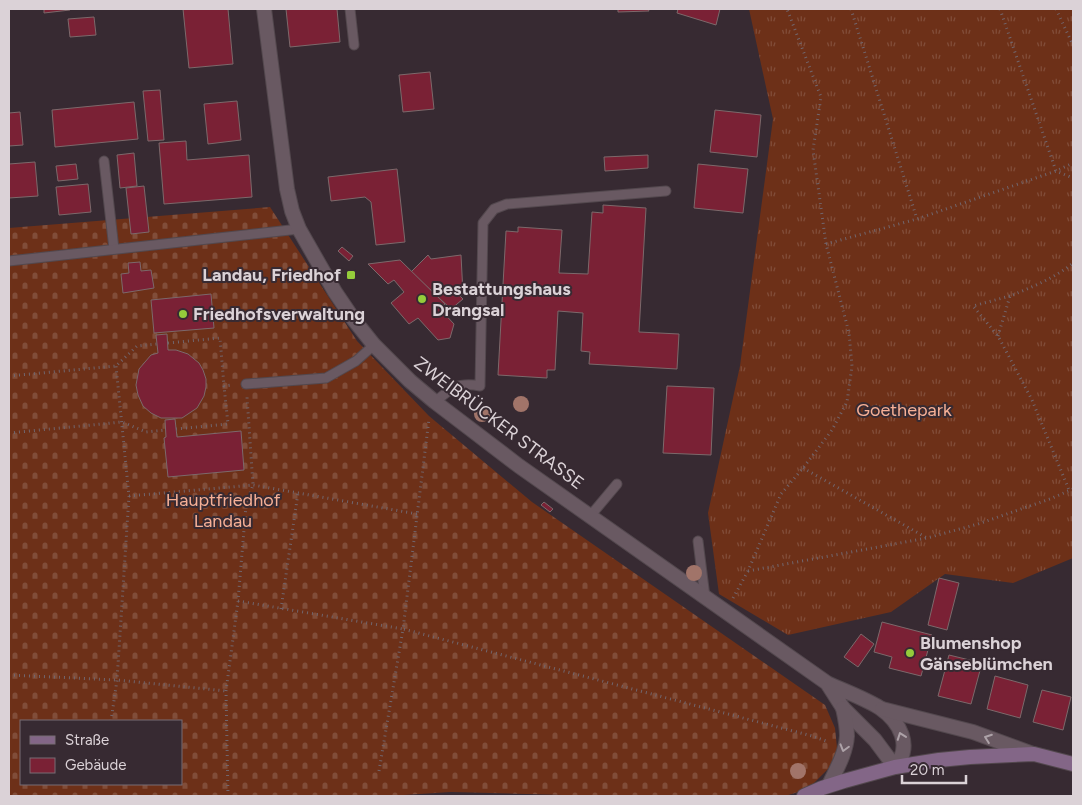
<svg xmlns="http://www.w3.org/2000/svg" width="1082" height="805" font-family="Figtree,sans-serif">
	<defs>
		<pattern id="grass-tufts" width="24" height="20" patternUnits="userSpaceOnUse" patternTransform="scale(1.25)"><rect width="24" height="20" fill="#6d3018"/><path d="M3 7l-1-3M5 7V3M7 7l1-3M15 17l-1-3M17 17v-4M19 17l1-3" fill="none" stroke="#814d39"/></pattern>
		<pattern id="cemetery-stones" width="16" height="16" patternUnits="userSpaceOnUse" patternTransform="scale(1.25)"><rect width="16" height="16" fill="#6d3018"/><path d="M2 7V4a2 2 0 0 1 4 0v3zM10 15v-3a2 2 0 0 1 4 0v3z" fill="#814d39"/></pattern>
	</defs>
	<rect width="100%" height="100%" fill="#372a32"/>
	<!-- grass -->
	<path fill="url(#grass-tufts)" d="M 749,9 L 1073,9 L 1073,558 L 1013,583 L 945,574 L 891,612 L 788,635 L 719,594 L 708,513 L 740,366 L 773,119 Z"/>
	<!-- cemetery -->
	<path fill="url(#cemetery-stones)" fill-rule="evenodd" d="M 270,207 L 357,341 L 429,416 L 532,502 L 825,705 L 835,728 L 837,748 L 833,764 L 808,789 L 785,796 L 600,796 L 451,792 L 388,796 L 9,796 L 9,228 ZM 21,721 L 181,721 L 181,784 L 21,784 Z"/>
	<!-- building -->
	<g fill="#7a2135" stroke="#7c696b">
		<path d="M 44,9 L 69,9 L 70,10 L 44,13 Z"/>
		<path d="M 183,9 L 228,9 L 233,64 L 189,68 Z"/>
		<path d="M 286,9 L 337,9 L 340,42 L 290,47 Z"/>
		<path d="M 618,9 L 648,9 L 649,11 L 618,12 Z"/>
		<path d="M 678,9 L 720,9 L 716,25 L 677,13 Z"/>
		<path d="M 94,17 L 96,35 L 70,37 L 68,19 Z"/>
		<path d="M 430,72 L 434,109 L 403,112 L 399,75 Z"/>
		<path d="M 160,90 L 164,140 L 148,141 L 143,91 Z"/>
		<path d="M 237,101 L 241,140 L 208,144 L 204,104 Z"/>
		<path d="M 134,102 L 138,139 L 55,147 L 52,110 Z"/>
		<path d="M 715,110 L 761,115 L 757,157 L 710,152 Z"/>
		<path d="M 20,112 L 23,145 L 9,146 L 9,113 Z"/>
		<path d="M 186,141 L 187,160 L 249,155 L 252,197 L 164,204 L 159,143 Z"/>
		<path d="M 134,153 L 137,186 L 120,188 L 117,155 Z"/>
		<path d="M 648,155 L 648,168 L 605,171 L 604,157 Z"/>
		<path d="M 35,162 L 38,196 L 9,198 L 9,164 Z"/>
		<path d="M 76,164 L 78,179 L 58,181 L 56,166 Z"/>
		<path d="M 698,164 L 748,169 L 743,213 L 694,208 Z"/>
		<path d="M 397,169 L 405,242 L 376,245 L 371,202 L 365,197 L 331,201 L 328,177 Z"/>
		<path d="M 88,184 L 91,212 L 59,215 L 56,187 Z"/>
		<path d="M 144,186 L 149,232 L 131,234 L 126,188 Z"/>
		<path d="M 603,205 L 646,208 L 639,332 L 679,334 L 677,369 L 589,364 L 590,352 L 581,351 L 583,313 L 558,311 L 555,370 L 547,370 L 547,378 L 498,375 L 506,231 L 518,232 L 518,227 L 562,230 L 559,273 L 588,274 L 592,212 L 603,213 Z"/>
		<path d="M 342,247 L 353,256 L 349,261 L 338,251 Z"/>
		<path d="M 428,255 L 431,259 L 461,255 L 463,294 L 460,296 L 463,299 L 451,309 L 411,272 Z"/>
		<path d="M 400,260 L 445,304 L 439,308 L 454,324 L 450,338 L 438,340 L 418,318 L 409,324 L 391,303 L 404,292 L 394,280 L 388,284 L 368,264 Z"/>
		<path d="M 140,262 L 141,271 L 151,270 L 154,288 L 123,293 L 121,274 L 129,273 L 128,263 Z"/>
		<path d="M 211,294 L 214,328 L 154,333 L 151,300 Z"/>
		<path d="M 167,334 L 168,350 L 176,350 L 188,354 L 199,363 L 203,370 L 206,379 L 206,387 L 204,396 L 197,408 L 182,418 L 161,418 L 151,413 L 143,406 L 138,395 L 136,385 L 139,369 L 151,355 L 158,353 L 156,335 Z"/>
		<path d="M 667,386 L 714,388 L 711,455 L 663,453 Z"/>
		<path d="M 175,419 L 177,437 L 241,431 L 244,470 L 168,477 L 164,438 L 166,437 L 165,420 Z"/>
		<path d="M 544,502 L 553,509 L 550,512 L 541,505 Z"/>
		<path d="M 939,578 L 959,583 L 947,630 L 928,625 Z"/>
		<path d="M 882,622 L 932,635 L 921,676 L 889,668 L 892,657 L 874,652 Z"/>
		<path d="M 861,634 L 874,644 L 858,667 L 844,657 Z"/>
		<path d="M 949,655 L 982,663 L 971,704 L 938,696 Z"/>
		<path d="M 995,676 L 1028,685 L 1020,718 L 987,709 Z"/>
		<path d="M 1042,690 L 1071,697 L 1063,730 L 1033,722 Z"/>
	</g>
	<g fill="none" stroke-linecap="round" stroke-linejoin="round">
		<defs>
			<g id="service">
				<path d="M 350,9 L 354,45"/>
				<path d="M 104,161 L 114,249"/>
				<path d="M 9,261 L 299,229"/>
				<path d="M 246,384 L 326,378 L 356,361 L 374,345"/>
				<path d="M 435,402 C 451,388 458,382 480,386 L 483,223 L 494,209 L 507,204 L 666,191"/>
				<path d="M 591,515 L 617,484"/>
				<path d="M 698,541 L 705,597"/>
			</g>
			<g id="tertiary">
				<path d="M 264,9 L 287,189 L 292,211 L 299,229 L 335,292 L 354,320 L 374,345 L 410,381 L 435,402 L 519,466 L 827,683 C 844,691 864,698 880,708 C 900,722 913,746 895,767 L 875,740 L 843,708 L 827,683"/>
				<path d="M 882,709 L 973,732 L 1033,754"/>
				<path d="M 829,785 C 836,770 846,753 847,736 C 847,727 845,717 843,708"/>
			</g>
			<path id="secondary" d="M 804,796 L 822,788 L 844,781 L 895,767 L 939,760 L 970,757 L 1034,754 L 1073,764"/>
		</defs>
		<!-- service casing -->
		<use href="#service" stroke="#53484e" stroke-width="11"/>
		<!-- tertiary casing -->
		<use href="#tertiary" stroke="#53484e" stroke-width="16"/>
		<!-- secondary casing -->
		<use href="#secondary" stroke="#53484e" stroke-width="16"/>
		<!-- path -->
		<g stroke="#72666d" stroke-width="3" stroke-dasharray="1 4" stroke-linecap="butt">
			<path d="M 851,9 L 917,219"/>
			<path d="M 1000,9 L 1056,171 L 1073,163"/>
			<path d="M 1056,9 L 1073,45"/>
			<path d="M 826,244 L 917,219 L 1056,171 L 1073,178"/>
			<path d="M 1010,296 L 973,306 L 998,336 L 1032,400 L 1069,490"/>
			<path d="M 998,336 L 1010,296 C 1032,287 1055,278 1073,263"/>
			<path d="M 168,343 L 220,338 L 224,386 L 232,385"/>
			<path d="M 9,376 L 116,366 L 137,346 L 157,344"/>
			<path d="M 176,429 L 228,424 L 224,386"/>
			<path d="M 9,433 L 122,422 L 146,432 L 166,430"/>
			<path d="M 803,468 L 927,538"/>
			<path d="M 129,496 L 253,485 L 417,514"/>
			<path d="M 748,571 L 927,538 L 978,524 L 1050,499 L 1073,489"/>
			<path d="M 733,598 L 748,571 L 781,494 L 803,468 L 832,430 L 847,402 L 852,366 L 849,333 L 826,244 L 813,150 L 821,97 L 787,9"/>
			<path d="M 238,601 L 403,629 L 429,419"/>
			<path d="M 281,609 L 298,493"/>
			<path d="M 9,675 L 117,680 L 226,691"/>
			<path d="M 111,721 L 117,680 L 129,496 L 116,366"/>
			<path d="M 379,771 L 403,629 L 812,736 L 829,742"/>
			<path d="M 228,796 L 226,691 L 238,601 L 246,506 L 253,485 L 247,397"/>
		</g>
		<!-- service -->
		<use href="#service" stroke="#695962" stroke-width="9"/>
		<!-- tertiary -->
		<use href="#tertiary" stroke="#695962" stroke-width="14"/>
		<!-- secondary -->
		<use href="#secondary" stroke="#836687" stroke-width="14"/>
	</g>
	<!-- trees -->
	<g fill="#a17469">
		<circle cx="521" cy="404" r="8"/>
		<circle cx="482" cy="414" r="8"/>
		<circle cx="694" cy="573" r="8"/>
		<circle cx="798" cy="771" r="8"/>
	</g>
	<!-- one-way arrows -->
	<defs><path id="oneway-chevron" d="M-2-3.5L2.5 0L-2 3.5" fill="none" stroke-width="1.6" stroke-linecap="round" stroke-linejoin="round" transform="scale(1.25)"/></defs>
	<g stroke="#ada2a8">
		<use href="#oneway-chevron" transform="translate(901 736) rotate(-110)"/>
		<use href="#oneway-chevron" transform="translate(988 738) rotate(-160)"/>
		<use href="#oneway-chevron" transform="translate(844 748) rotate(106)"/>
	</g>
	<!-- markers -->
	<g fill="#95cc3b" stroke="#372a32" stroke-width="2">
		<rect x="346" y="270" width="10" height="10" rx="2.5"/>
		<circle cx="422" cy="299" r="5"/>
		<circle cx="183" cy="314" r="5"/>
		<circle cx="910" cy="653" r="5"/>
	</g>
	<g text-anchor="middle" dominant-baseline="central" stroke-width="4" stroke-linejoin="round" paint-order="stroke">
		<!-- poi labels -->
		<g font-size="18" font-weight="bold" fill="#dbd2d7" stroke="#372a32" text-anchor="start">
			<text x="341" y="275" text-anchor="end">Landau, Friedhof</text>
			<text x="432" y="289">Bestattungshaus<tspan x="432" dy="21">Drangsal</tspan></text>
			<text x="193" y="314">Friedhofsverwaltung</text>
			<text x="920" y="643">Blumenshop<tspan x="920" dy="21">Gänseblümchen</tspan></text>
		</g>
		<!-- park labels -->
		<g font-size="18" fill="#f7b096" stroke="#372a32">
			<text x="904" y="410">Goethepark</text>
			<text x="223" y="500">Hauptfriedhof<tspan x="223" dy="21">Landau</tspan></text>
		</g>
		<!-- street labels -->
		<g font-size="18" fill="#dbd2d7" stroke="#372a32">
			<text transform="translate(499 423) rotate(37)">ZWEIBRÜCKER STRASSE</text>
		</g>
	</g>
	<!-- border -->
	<rect width="1082" height="805" fill="none" stroke="#dbd2d7" stroke-width="20"/>
	<!-- legend -->
	<rect x="20" y="720" width="162" height="65" fill="#372a32" stroke="#796d74"/>
	<rect x="30" y="736" width="25" height="8" fill="#836687" stroke="#796d74"/>
	<text x="65" y="745" font-size="15" fill="#dbd2d7">Straße</text>
	<rect x="30" y="758" width="25" height="15" fill="#7a2135" stroke="#796d74"/>
	<text x="65" y="770" font-size="15" fill="#dbd2d7">Gebäude</text>
	<!-- scale -->
	<path d="M902 775v8h64v-8" fill="none" stroke="#dbd2d7" stroke-width="2.5"/>
	<text x="910" y="775" font-size="15" fill="#dbd2d7" stroke="#372a32" stroke-width="4" paint-order="stroke">20 m</text>
</svg>
